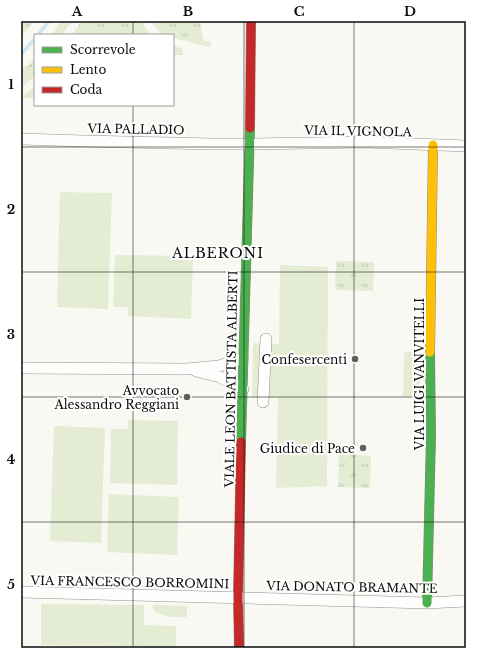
<svg xmlns="http://www.w3.org/2000/svg" width="487" height="669" font-family="'Libre Baskerville',serif">
	<defs>
		<pattern id="grass-tufts" width="24" height="20" patternUnits="userSpaceOnUse"><rect width="24" height="20" fill="#e4edd3"/><path d="M3 7l-1-3M5 7V3M7 7l1-3M15 17l-1-3M17 17v-4M19 17l1-3" fill="none" stroke="#c2cab4"/></pattern>
	</defs>
	<rect width="100%" height="100%" fill="#faf8f2"/>
	<!-- grass -->
	<g fill="url(#grass-tufts)">
		<path d="M 21,21 L 34,21 L 23,35 L 21,31 Z"/>
		<path d="M 61,21 L 72,21 L 62,35 L 52,35 Z"/>
		<path d="M 82,21 L 143,21 L 145,28 L 152,35 L 72,35 Z"/>
		<path d="M 152,21 L 200,21 L 204,41 L 211,41 L 210,47 L 173,38 L 173,35 C 160,35 158,32 152,21 Z"/>
		<path d="M 173,46 L 182,48 L 183,55 L 173,55 Z"/>
		<path d="M 35,58 L 35,75 L 32,79 L 21,88 L 21,68 L 28,66 Z"/>
		<path d="M 35,86 L 35,98 L 21,98 L 21,97 Z"/>
		<path d="M 336,261 L 374,262 L 373,291 L 335,290 Z"/>
		<path d="M 339,454 L 371,456 L 370,488 L 338,487 Z"/>
	</g>
	<!-- park -->
	<g fill="#e4edd3">
		<path d="M 60,192 L 112,193 L 108,309 L 57,307 Z"/>
		<path d="M 115,255 L 193,256 L 191,319 L 128,316 L 128,307 L 113,307 Z"/>
		<path d="M 280,265 L 328,267 L 327,486 L 276,488 L 278,398 L 252,397 L 253,343 L 279,344 Z"/>
		<path d="M 404,352 L 420,352 L 420,396 L 403,396 Z"/>
		<path d="M 128,420 L 178,421 L 177,485 L 110,483 L 111,429 L 128,429 Z"/>
		<path d="M 54,426 L 105,428 L 101,543 L 50,541 Z"/>
		<path d="M 109,494 L 179,497 L 177,555 L 107,552 Z"/>
		<path d="M 41,604 L 144,605 L 144,625 L 175,626 L 176,628 L 176,648 L 144,648 L 144,646 L 41,645 Z"/>
		<path d="M 153,605 L 187,606 L 187,617 C 174,617 163,618 153,610 Z"/>
	</g>
	<g fill="none" stroke-linecap="round" stroke-linejoin="round">
		<!-- stream -->
		<g stroke="#cbe5f1" stroke-width="3.5">
			<path d="M 38,35 L 49,21"/>
			<path d="M 21,54 L 35,39"/>
		</g>
		<defs>
			<g id="street">
				<path d="M 21,139 L 84,141 L 212,144 L 250,144 L 364,142 L 466,146"/>
				<path d="M 21,368 L 187,369 L 219,366 L 243,358"/>
				<path d="M 196,371 L 220,377 L 243,389"/>
				<path d="M 263,402 L 266,339"/>
				<path d="M 21,592 L 427,603 L 466,601"/>
			</g>
			<g id="fast">
				<path d="M 241,442 L 250,128"/>
				<path d="M 427,603 L 431,436 L 430,352"/>
			</g>
			<path id="slow" d="M 430,352 L 433,145"/>
			<g id="jam">
				<path d="M 250,128 L 251,21"/>
				<path d="M 239,648 L 238,597 L 241,442"/>
			</g>
		</defs>
		<!-- street casing -->
		<use href="#street" stroke="#939290" stroke-width="12"/>
		<!-- fast casing -->
		<use href="#fast" stroke="#8a8986" stroke-width="10"/>
		<!-- slow casing -->
		<use href="#slow" stroke="#8a8986" stroke-width="10"/>
		<!-- jam casing -->
		<use href="#jam" stroke="#8a8986" stroke-width="10"/>
		<!-- street -->
		<use href="#street" stroke="#fefefd" stroke-width="11"/>
		<!-- fast -->
		<use href="#fast" stroke="#4caf50" stroke-width="9"/>
		<!-- slow -->
		<use href="#slow" stroke="#ffc107" stroke-width="9"/>
		<!-- jam -->
		<use href="#jam" stroke="#c62828" stroke-width="9"/>
	</g>
	<!-- grid -->
	<path fill="none" stroke="#0c0c0c" stroke-width="1" stroke-opacity="0.55" d="M 133,21 L 133,35M 244,21 L 244,648M 354,21 L 354,648M 133,105 L 133,648M 21,147 L 466,147M 21,272 L 466,272M 21,397 L 466,397M 21,522 L 466,522"/>
	<!-- markers -->
	<g fill="#5f5f5c" stroke="#fff" stroke-width="1.5">
		<circle cx="355" cy="359" r="4"/>
		<circle cx="187" cy="397" r="4"/>
		<circle cx="363" cy="448" r="4"/>
	</g>
	<g text-anchor="middle" dominant-baseline="central" stroke-width="4" stroke-linejoin="round" paint-order="stroke">
		<!-- street labels -->
		<g font-size="12" fill="#0c0c0c" stroke="#fff">
			<text transform="translate(136 129) rotate(1)">VIA PALLADIO</text>
			<text transform="translate(358 131) rotate(1)">VIA IL VIGNOLA</text>
			<text transform="translate(419 374) rotate(-90)">VIA LUIGI VANVITELLI</text>
			<text transform="translate(231 379) rotate(-89)">VIALE LEON BATTISTA ALBERTI</text>
			<text transform="translate(130 582) rotate(1)">VIA FRANCESCO BORROMINI</text>
			<text transform="translate(352 587) rotate(1)">VIA DONATO BRAMANTE</text>
		</g>
		<!-- poi labels -->
		<g font-size="12" fill="#0c0c0c" stroke="#fff" text-anchor="end">
			<text x="347" y="359">Confesercenti</text>
			<text x="179" y="390">Avvocato<tspan x="179" dy="14">Alessandro Reggiani</tspan></text>
			<text x="355" y="448">Giudice di Pace</text>
		</g>
		<!-- quarter labels -->
		<g font-size="14" letter-spacing="1" fill="#0c0c0c" stroke="#fff">
			<text x="218" y="253">ALBERONI</text>
		</g>
	</g>
	<!-- border -->
	<rect width="487" height="669" fill="none" stroke="#ffffff" stroke-width="44"/>
	<!-- legend -->
	<rect x="34" y="34" width="140" height="72" fill="#ffffff" stroke="#9e9e9e"/>
	<rect x="42" y="47" width="20" height="6" fill="#4caf50" stroke="#9e9e9e"/>
	<text x="70" y="54" font-size="12" fill="#0c0c0c">Scorrevole</text>
	<rect x="42" y="67" width="20" height="6" fill="#ffc107" stroke="#9e9e9e"/>
	<text x="70" y="74" font-size="12" fill="#0c0c0c">Lento</text>
	<rect x="42" y="87" width="20" height="6" fill="#c62828" stroke="#9e9e9e"/>
	<text x="70" y="94" font-size="12" fill="#0c0c0c">Coda</text>
	<rect x="22" y="22" width="443" height="625" fill="none" stroke="#0c0c0c" stroke-width="1.5"/>
	<g font-size="13" text-anchor="middle" font-weight="bold" fill="#0c0c0c">
		<text x="77" y="16">A</text>
		<text x="188" y="16">B</text>
		<text x="299" y="16">C</text>
		<text x="410" y="16">D</text>
		<text x="11" y="89">1</text>
		<text x="11" y="214">2</text>
		<text x="11" y="339">3</text>
		<text x="11" y="464">4</text>
		<text x="11" y="589">5</text>
	</g>
</svg>
